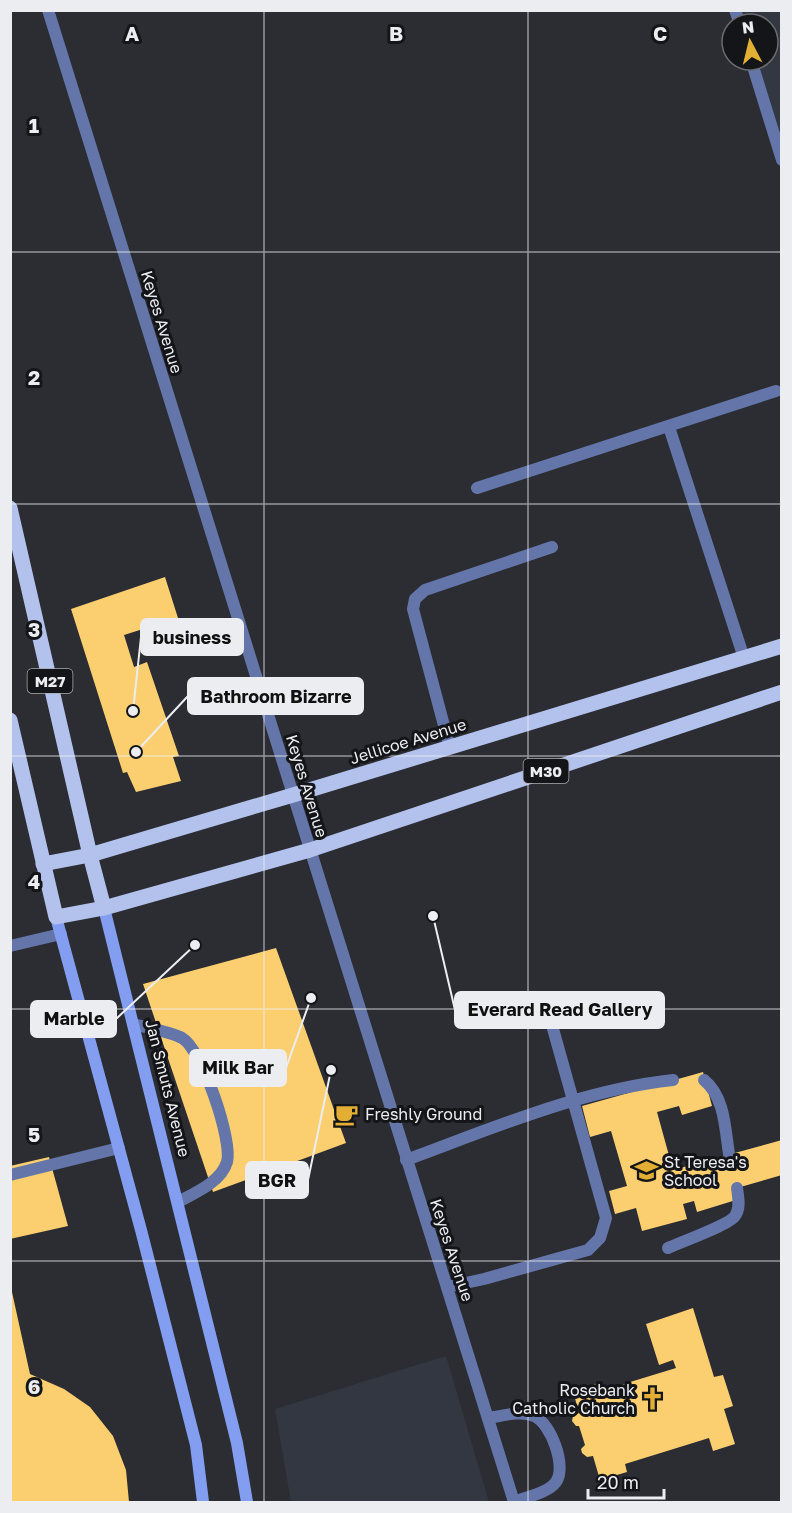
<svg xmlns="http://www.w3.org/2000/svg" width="792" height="1513" font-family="'Golos Text',sans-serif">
	<rect width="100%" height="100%" fill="#2b2d33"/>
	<!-- built -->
	<g fill="#323742">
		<path d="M 738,11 L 781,11 L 781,147 L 754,60 L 768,60 L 768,24 L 743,24 Z"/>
		<path d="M 446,1356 L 489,1502 L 291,1502 L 275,1409 Z"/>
	</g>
	<!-- building -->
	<g fill="#fbcf70">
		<path d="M 165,577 L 178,618 L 124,635 L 134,667 L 147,662 L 179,756 L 173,757 L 181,781 L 136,792 L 127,772 L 123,773 L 71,609 Z"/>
		<path d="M 276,948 L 346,1143 L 213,1192 L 143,984 Z"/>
		<path d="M 703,1072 L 712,1106 L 682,1115 L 679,1106 L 657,1112 L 673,1170 L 782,1140 L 782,1175 L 737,1188 L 736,1200 L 697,1212 L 694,1201 L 683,1204 L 687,1219 L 642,1231 L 636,1208 L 615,1214 L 609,1191 L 627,1186 L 611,1131 L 590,1137 L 582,1106 Z"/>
		<path d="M 49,1157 L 68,1226 L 10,1239 L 10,1166 Z"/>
		<path d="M 10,1283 L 30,1374 L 64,1389 L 90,1407 L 113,1436 L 126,1470 L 129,1502 L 10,1502 Z"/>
		<path d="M 693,1308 L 714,1377 L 723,1375 L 733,1406 L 724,1409 L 735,1444 L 713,1451 L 709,1438 L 625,1464 L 627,1472 L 600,1480 L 593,1456 L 587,1457 L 582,1453 L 581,1449 L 585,1445 L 579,1426 L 576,1426 L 572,1421 L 573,1416 L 579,1413 L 573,1391 L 601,1382 L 604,1390 L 676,1368 L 673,1360 L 659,1365 L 646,1324 Z"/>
	</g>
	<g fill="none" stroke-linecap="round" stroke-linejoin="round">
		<!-- lane -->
		<g stroke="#6476a9" stroke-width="12">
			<path d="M 669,427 L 744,658"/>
			<path d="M 477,488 L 776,391"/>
			<path d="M 450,748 L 413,609 L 415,599 L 425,590 L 552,547"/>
			<path d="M 10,946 L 61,934"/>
			<path d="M 133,1024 C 145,1027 172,1032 182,1038 C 202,1049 233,1141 227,1162 C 221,1182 195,1193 178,1202"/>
			<path d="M 704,1080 C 725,1097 725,1129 729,1154"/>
			<path d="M 406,1160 C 493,1128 581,1090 673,1080"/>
			<path d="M 10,1175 L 119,1148"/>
			<path d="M 668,1248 C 681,1242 729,1225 735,1216 C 741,1208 738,1196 737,1188"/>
			<path d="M 447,1287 L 484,1279 L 588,1250 L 600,1238 L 606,1218 L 550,1018"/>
			<path d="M 488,1418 C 502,1416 521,1410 534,1416 C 551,1423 567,1467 556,1482 C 548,1493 526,1497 514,1502"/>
		</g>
		<!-- street -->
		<g stroke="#6476a9" stroke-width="12">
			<path d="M 48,10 L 514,1502"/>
			<path d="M 735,10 L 740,24"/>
			<path d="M 751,60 L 782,160"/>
		</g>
		<!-- secondary -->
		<g stroke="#839ef1" stroke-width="12">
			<path d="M 104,908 L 237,1443 L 247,1502"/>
			<path d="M 56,917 L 141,1230 L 196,1445 L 203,1502"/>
		</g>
		<!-- primary -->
		<g stroke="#b2c2ec" stroke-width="15">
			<path d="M 10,508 L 90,855 L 104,908"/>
			<path d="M 10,720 L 56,917 L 104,908 L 310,850 L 782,692"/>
			<path d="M 43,864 L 90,855 L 293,795 L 782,646"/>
		</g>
	</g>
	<!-- grid -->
	<path fill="none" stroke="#ecedf1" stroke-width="1.5" stroke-opacity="0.55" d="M 264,10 L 264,1502M 528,10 L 528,1502M 10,252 L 782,252M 10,504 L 782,504M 10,756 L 782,756M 10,1009 L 782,1009M 10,1261 L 782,1261"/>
	<!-- icons -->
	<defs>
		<symbol id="cafe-bare" viewBox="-9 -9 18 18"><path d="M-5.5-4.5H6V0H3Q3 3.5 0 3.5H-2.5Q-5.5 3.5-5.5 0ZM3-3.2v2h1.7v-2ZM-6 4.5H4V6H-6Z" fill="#e2af34" stroke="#141518" stroke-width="2.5" paint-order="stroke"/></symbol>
		<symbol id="school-bare" viewBox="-9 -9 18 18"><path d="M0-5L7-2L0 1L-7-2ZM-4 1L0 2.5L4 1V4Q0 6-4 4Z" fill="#e2af34" stroke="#141518" stroke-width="2.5" paint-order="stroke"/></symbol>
		<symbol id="church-bare" viewBox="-9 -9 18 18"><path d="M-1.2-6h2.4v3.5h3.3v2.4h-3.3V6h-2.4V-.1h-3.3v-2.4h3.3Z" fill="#e2af34" stroke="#141518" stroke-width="2.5" paint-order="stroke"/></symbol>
	</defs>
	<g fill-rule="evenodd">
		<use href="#cafe-bare" x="330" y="1098" width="33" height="33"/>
		<use href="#school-bare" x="630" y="1154" width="33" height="33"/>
		<use href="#church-bare" x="636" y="1382" width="33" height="33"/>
	</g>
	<g text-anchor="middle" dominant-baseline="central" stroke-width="6" stroke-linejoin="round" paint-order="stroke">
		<!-- shield labels -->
		<g fill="#141518" stroke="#abacb0" stroke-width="1.5">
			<rect x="27.5" y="669" width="45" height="24" rx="4.5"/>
			<rect x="523.5" y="759" width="45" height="24" rx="4.5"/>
		</g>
		<g font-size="15" font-weight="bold" fill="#ecedf1">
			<text x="50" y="681">M27</text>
			<text x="546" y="771">M30</text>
		</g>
		<!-- street labels -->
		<g font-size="16" fill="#ecedf1" stroke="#141518">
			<text transform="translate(162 322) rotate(73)">Keyes Avenue</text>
			<text transform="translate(408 741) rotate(-17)">Jellicoe Avenue</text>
			<text transform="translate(307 786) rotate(73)">Keyes Avenue</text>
			<text transform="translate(168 1088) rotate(76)">Jan Smuts Avenue</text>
			<text transform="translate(452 1250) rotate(72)">Keyes Avenue</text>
		</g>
		<!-- poi labels -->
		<g font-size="16" fill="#ecedf1" stroke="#141518" text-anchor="start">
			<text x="365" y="1114">Freshly Ground</text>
			<text x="664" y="1162">St Teresa's<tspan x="664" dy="18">School</tspan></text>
			<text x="635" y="1390" text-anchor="end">Rosebank<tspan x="635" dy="18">Catholic Church</tspan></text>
		</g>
	</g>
	<g font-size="20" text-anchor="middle" font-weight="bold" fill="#ecedf1" stroke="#141518" stroke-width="6" stroke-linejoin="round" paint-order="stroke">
		<text x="132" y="41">A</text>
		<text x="396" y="41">B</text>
		<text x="660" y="41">C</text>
		<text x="34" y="133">1</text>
		<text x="34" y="385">2</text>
		<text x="34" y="637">3</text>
		<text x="34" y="889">4</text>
		<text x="34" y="1142">5</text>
		<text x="34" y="1394">6</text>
	</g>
	<!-- callouts -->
	<path fill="none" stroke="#ecedf1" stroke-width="2" d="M133 711L141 637M136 752L188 696M433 916L455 1010M195 945L116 1019M311 998L286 1068M331 1070L308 1180"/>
	<g fill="#ecedf1" stroke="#141518" stroke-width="2">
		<circle cx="133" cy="711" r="6"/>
		<circle cx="136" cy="752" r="6"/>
		<circle cx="433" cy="916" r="6"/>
		<circle cx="195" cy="945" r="6"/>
		<circle cx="311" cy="998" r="6"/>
		<circle cx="331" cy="1070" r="6"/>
	</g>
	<g fill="#ecedf1" stroke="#ecedf1" stroke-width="2">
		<rect x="141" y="619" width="102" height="36" rx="6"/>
		<rect x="188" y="678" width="175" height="36" rx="6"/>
		<rect x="455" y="992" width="209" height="36" rx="6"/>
		<rect x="31" y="1001" width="85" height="36" rx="6"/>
		<rect x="190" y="1050" width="96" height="36" rx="6"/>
		<rect x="246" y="1162" width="62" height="36" rx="6"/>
	</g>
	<g font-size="18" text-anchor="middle" font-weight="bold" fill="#111">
		<text x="192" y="644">business</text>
		<text x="276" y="703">Bathroom Bizarre</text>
		<text x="560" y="1016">Everard Read Gallery</text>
		<text x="74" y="1025">Marble</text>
		<text x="238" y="1074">Milk Bar</text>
		<text x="277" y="1187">BGR</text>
	</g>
	<!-- border -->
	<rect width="792" height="1513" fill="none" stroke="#ecedf1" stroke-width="24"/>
	<!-- north arrow -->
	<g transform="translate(750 42) rotate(353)"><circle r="28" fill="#141518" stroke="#6a6b6f" stroke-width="1.5"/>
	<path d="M0-4.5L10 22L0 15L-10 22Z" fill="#e2af34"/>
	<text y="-9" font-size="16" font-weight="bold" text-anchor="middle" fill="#ecedf1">N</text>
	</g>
	<!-- scale -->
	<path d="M588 1489v9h76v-9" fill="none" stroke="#ecedf1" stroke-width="3"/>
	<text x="597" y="1489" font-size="18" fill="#ecedf1" stroke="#141518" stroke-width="4.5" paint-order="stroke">20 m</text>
</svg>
